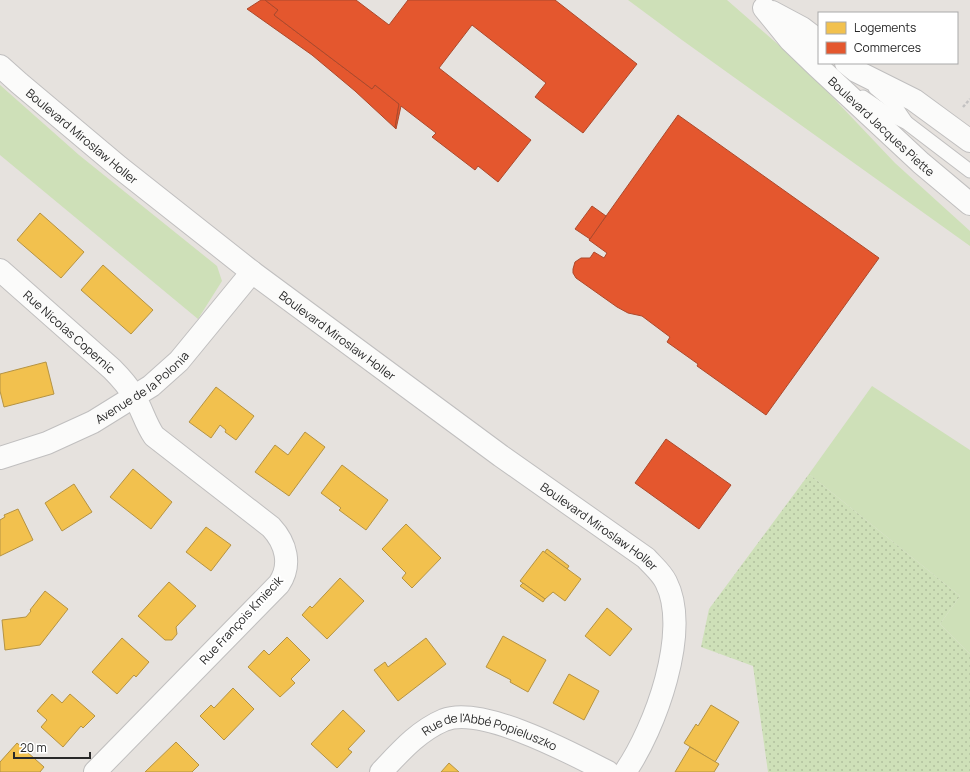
<svg xmlns="http://www.w3.org/2000/svg" width="970" height="772" font-family="Manrope,sans-serif">
	<defs>
		<pattern id="park-dots" width="8" height="8" patternUnits="userSpaceOnUse"><rect width="8" height="8" fill="#cee0b8"/><path d="M2 2h.1M6 6h.1" fill="none" stroke="#b1c09e" stroke-width="1.8" stroke-linecap="round"/></pattern>
	</defs>
	<rect width="100%" height="100%" fill="#e6e2de"/>
	<!-- grass -->
	<g fill="#cee0b8">
		<path d="M 628,0 L 727,0 L 803,66 L 895,163 L 970,231 L 970,246 L 682,40 Z"/>
		<path d="M 0,85 L 79,155 L 217,266 L 222,281 L 198,319 L 0,155 Z"/>
		<path d="M 872,386 L 970,450 L 970,654 L 940,624 L 960,596 L 809,474 Z"/>
	</g>
	<!-- park -->
	<path fill="url(#park-dots)" d="M 809,474 L 960,596 L 940,624 L 970,654 L 970,772 L 768,772 L 753,666 L 701,647 L 709,609 Z"/>
	<!-- homes -->
	<g fill="#f2c14e" stroke="#b59343">
		<path d="M 40,213 L 84,252 L 61,278 L 17,240 Z"/>
		<path d="M 103,265 L 153,310 L 131,334 L 81,290 Z"/>
		<path d="M 46,362 L 54,394 L 4,407 L 0,391 L 0,374 Z"/>
		<path d="M 216,387 L 254,416 L 236,440 L 225,432 L 226,430 L 220,425 L 211,438 L 189,422 Z"/>
		<path d="M 305,432 L 325,447 L 289,496 L 255,472 L 275,445 L 288,455 Z"/>
		<path d="M 342,465 L 388,500 L 366,530 L 339,510 L 341,508 L 321,493 Z"/>
		<path d="M 133,469 L 172,502 L 151,529 L 110,497 Z"/>
		<path d="M 74,484 L 92,512 L 62,531 L 45,503 Z"/>
		<path d="M 18,509 L 33,540 L 0,556 L 0,520 L 5,517 L 4,515 Z"/>
		<path d="M 406,524 L 441,558 L 412,588 L 402,578 L 406,573 L 382,549 Z"/>
		<path d="M 206,527 L 231,545 L 211,571 L 186,552 Z"/>
		<path d="M 547,549 L 569,566 L 567,569 L 544,553 Z"/>
		<path d="M 543,551 L 581,579 L 565,601 L 553,592 L 545,599 L 520,581 Z"/>
		<path d="M 340,578 L 364,601 L 327,639 L 302,615 L 310,606 L 312,608 Z"/>
		<path d="M 169,582 L 196,606 L 176,627 L 177,634 L 172,640 L 165,640 L 138,616 Z"/>
		<path d="M 523,583 L 545,599 L 543,602 L 520,586 Z"/>
		<path d="M 45,591 L 68,609 L 40,645 L 5,650 L 2,620 L 26,617 L 31,611 L 30,610 Z"/>
		<path d="M 607,608 L 632,629 L 610,656 L 585,636 Z"/>
		<path d="M 503,636 L 546,660 L 528,692 L 510,682 L 511,680 L 486,667 Z"/>
		<path d="M 287,637 L 310,660 L 291,679 L 295,683 L 280,697 L 248,667 L 264,650 L 269,655 Z"/>
		<path d="M 122,638 L 149,662 L 136,677 L 134,675 L 117,694 L 92,672 Z"/>
		<path d="M 426,638 L 446,664 L 398,701 L 374,670 L 385,662 L 388,667 Z"/>
		<path d="M 569,674 L 599,691 L 584,720 L 553,703 Z"/>
		<path d="M 233,688 L 254,709 L 224,740 L 200,716 L 211,705 L 214,708 Z"/>
		<path d="M 52,694 L 62,703 L 70,694 L 95,716 L 83,728 L 81,726 L 63,747 L 41,727 L 47,720 L 37,711 Z"/>
		<path d="M 711,705 L 739,722 L 715,762 L 684,743 L 696,724 L 698,726 Z"/>
		<path d="M 343,710 L 365,731 L 348,749 L 352,752 L 337,768 L 311,744 Z"/>
		<path d="M 176,742 L 199,765 L 192,772 L 145,772 Z"/>
		<path d="M 17,743 L 44,767 L 40,772 L 0,772 L 0,762 Z"/>
		<path d="M 690,747 L 719,764 L 714,772 L 675,772 Z"/>
		<path d="M 449,763 L 459,772 L 441,772 Z"/>
	</g>
	<!-- shops -->
	<g fill="#e4572e" stroke="#ac492c">
		<path d="M 261,0 L 265,0 L 278,10 L 274,15 L 372,89 L 375,85 L 399,104 L 395,128 L 355,91 L 312,55 L 247,9 Z"/>
		<path d="M 265,0 L 356,0 L 389,25 L 408,0 L 555,0 L 637,64 L 583,133 L 535,97 L 546,83 L 472,25 L 439,68 L 531,140 L 498,182 L 478,166 L 475,170 L 432,137 L 436,133 L 401,106 L 396,129 L 395,128 L 399,104 L 375,85 L 372,89 L 274,15 L 278,10 Z"/>
		<path d="M 678,115 L 879,258 L 766,415 L 697,366 L 698,364 L 667,342 L 670,337 L 642,316 L 628,313 L 617,307 L 576,278 L 573,273 L 573,269 L 575,262 L 581,258 L 590,258 L 594,252 L 604,258 L 607,253 L 589,240 Z"/>
		<path d="M 592,206 L 606,216 L 590,239 L 575,229 Z"/>
		<path d="M 666,439 L 731,485 L 699,529 L 635,483 Z"/>
	</g>
	<g fill="none" stroke-linecap="round" stroke-linejoin="round">
		<defs>
			<g id="lane">
				<path d="M 875,88 L 893,103 L 906,122"/>
				<path d="M 863,97 L 885,112 L 907,123 L 970,171"/>
			</g>
			<g id="street">
				<path id="s1" d="M 0,66 L 19,83 L 119,167 L 252,272 L 501,456 L 646,558 C 653,566 661,572 666,582 C 691,631 655,729 625,772"/>
				<path id="s2" d="M 0,270 L 112,369 C 120,377 128,386 134,396 C 142,409 145,423 154,436 L 271,527 C 286,543 292,565 279,584 L 95,772"/>
				<path id="s3" d="M 0,458 L 47,443 L 93,422 L 151,386 L 179,361 L 252,272"/>
				<path id="s4" d="M 381,772 C 400,752 418,731 444,720 C 482,705 573,754 608,772"/>
			</g>
			<g id="secondary">
				<path id="s5" d="M 764,8 L 790,40 L 817,66 L 921,163 L 970,204"/>
				<path d="M 772,12 L 802,28 L 819,41"/>
				<path d="M 846,63 L 856,71 L 914,100 L 970,141"/>
			</g>
		</defs>
		<!-- lane casing -->
		<use href="#lane" stroke="#c0bfbf" stroke-width="15"/>
		<!-- street casing -->
		<use href="#street" stroke="#c0bfbf" stroke-width="24"/>
		<!-- secondary casing -->
		<use href="#secondary" stroke="#c0bfbf" stroke-width="24"/>
		<!-- path -->
		<path stroke="#c3c2c2" stroke-width="2.5" stroke-dasharray="3 2" stroke-linecap="butt" d="M 963,107 L 970,99"/>
		<!-- lane -->
		<use href="#lane" stroke="#fbfbfa" stroke-width="13"/>
		<!-- street -->
		<use href="#street" stroke="#fbfbfa" stroke-width="22"/>
		<!-- secondary -->
		<use href="#secondary" stroke="#fbfbfa" stroke-width="22"/>
	</g>
	<g text-anchor="middle" dominant-baseline="central" stroke-width="4" stroke-linejoin="round" paint-order="stroke">
		<!-- street labels -->
		<g font-size="12" fill="#282828" stroke="#fff">
			<text stroke="none"><textPath href="#s5" startOffset="167">Boulevard Jacques Piette</textPath></text>
			<text stroke="none"><textPath href="#s1" startOffset="108">Boulevard Miroslaw Holler</textPath></text>
			<text stroke="none"><textPath href="#s2" startOffset="93">Rue Nicolas Copernic</textPath></text>
			<text stroke="none"><textPath href="#s1" startOffset="432">Boulevard Miroslaw Holler</textPath></text>
			<text stroke="none"><textPath href="#s3" startOffset="160">Avenue de la Polonia</textPath></text>
			<text stroke="none"><textPath href="#s1" startOffset="756">Boulevard Miroslaw Holler</textPath></text>
			<text transform="translate(241 620) rotate(-47)">Rue François Kmiecik</text>
			<text stroke="none"><textPath href="#s4" startOffset="129">Rue de l'Abbé Popieluszko</textPath></text>
		</g>
	</g>
	<!-- legend -->
	<rect x="818" y="12" width="140" height="52" fill="#ffffff" stroke="#a9a9a9"/>
	<rect x="826" y="22" width="20" height="12" fill="#f2c14e" stroke="#a9a9a9"/>
	<text x="854" y="32" font-size="12" fill="#282828">Logements</text>
	<rect x="826" y="42" width="20" height="12" fill="#e4572e" stroke="#a9a9a9"/>
	<text x="854" y="52" font-size="12" fill="#282828">Commerces</text>
	<!-- scale -->
	<path d="M14 752v6h76v-6" fill="none" stroke="#282828" stroke-width="2"/>
	<text x="20" y="752" font-size="12" fill="#282828" stroke="#ffffff" stroke-width="3" paint-order="stroke">20 m</text>
</svg>
